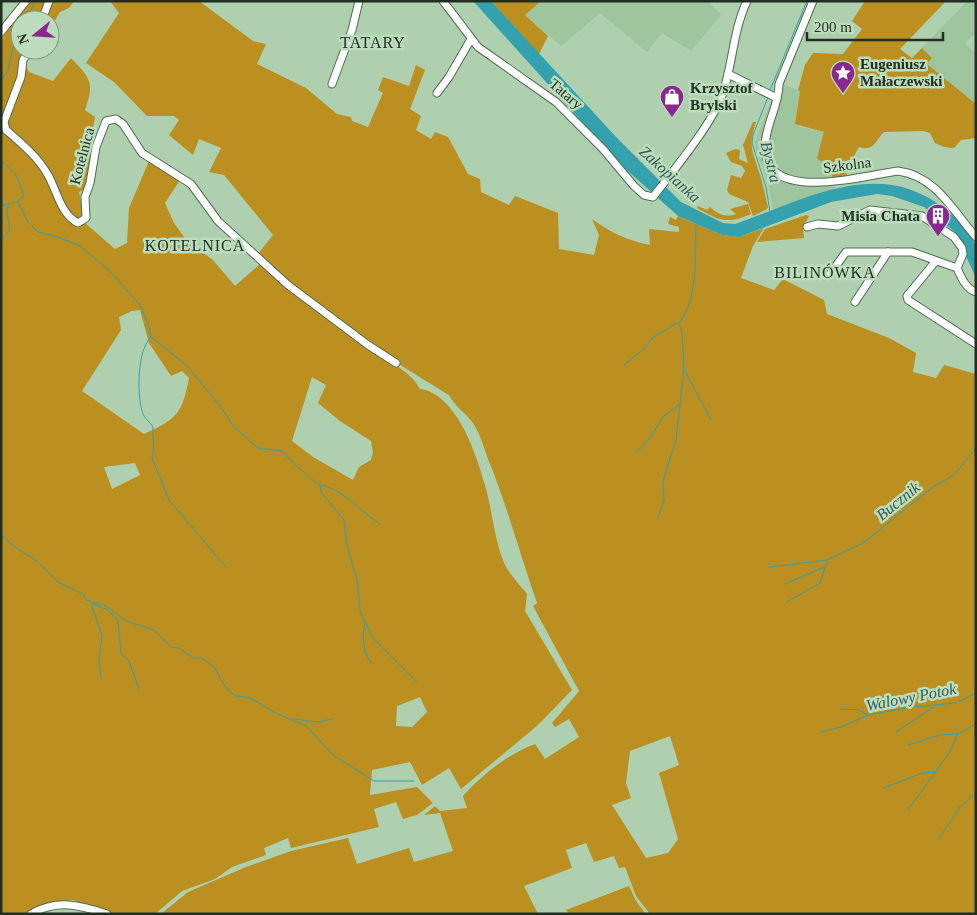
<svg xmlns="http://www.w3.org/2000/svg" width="977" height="915" font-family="'Times New Roman',serif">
	<rect width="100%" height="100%" fill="#aed0ae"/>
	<!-- built -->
	<g fill="#9ec59e">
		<path d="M 541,1 L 708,1 L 721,15 L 691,51 L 662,33 L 647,52 L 600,13 L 561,46 L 525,15 Z"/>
		<path d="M 967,1 L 976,1 L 976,32 L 965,43 L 976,54 L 976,104 L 927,64 L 932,58 L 922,48 Z"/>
		<path d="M 778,82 L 800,91 L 795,122 L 800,127 L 824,132 L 827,160 L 835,188 L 773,211 L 768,182 L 756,151 L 755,142 Z"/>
	</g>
	<!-- green -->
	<g fill="#bb8f20" fill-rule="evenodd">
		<path d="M 28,1 L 46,1 L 39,20 L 20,20 L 20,50 L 25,50 L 3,127 L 45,171 L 8,130 L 6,121 L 24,62 L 29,72 L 53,81 L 71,58 C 90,78 95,82 85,110 L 95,117 L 91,140 L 97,143 L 85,189 L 79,192 L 85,223 L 115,249 L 127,243 L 129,208 L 149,161 L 180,180 L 165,203 L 174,223 L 187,241 L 213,260 L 235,286 L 261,263 C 295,295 331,324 369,349 C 387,361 410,370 420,389 C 455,393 476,452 484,482 C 492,507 493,534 503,560 C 507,572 519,584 527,594 L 525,611 L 572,690 L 538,725 L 461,789 L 449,768 L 422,785 L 410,762 L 372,770 L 370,795 L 417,787 L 433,803 L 417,815 L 403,819 L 396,802 L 374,809 L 379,827 L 291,848 L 288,838 L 264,848 L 266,855 L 232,867 L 215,879 L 182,891 L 155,914 L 115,914 L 73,900 L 57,902 L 24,914 L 1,914 L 1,44 L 3,37 ZM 140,310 L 149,343 L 171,376 L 182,371 L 189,378 C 182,414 177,419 144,434 L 82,391 L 121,330 L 119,317 L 132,311 ZM 312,377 L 326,385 L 318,403 L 340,421 L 371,441 L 373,452 L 371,460 L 359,467 L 353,480 L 313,457 L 292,441 ZM 135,463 L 140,475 L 112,489 L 104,467 ZM 420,697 L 427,712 L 412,727 L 396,726 L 397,706 Z"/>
		<path d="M 51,1 L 74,1 L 69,8 L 60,12 L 50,29 L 50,20 L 43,20 Z"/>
		<path d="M 110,1 L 199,1 L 253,41 L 266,44 L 257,64 L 306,88 L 337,114 L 351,117 L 352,121 L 368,127 L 383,93 L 378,90 L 383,77 L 409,86 L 416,65 L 425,70 L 410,109 L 421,116 L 416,130 L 431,139 L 435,132 L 448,137 L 468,174 L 480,179 L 481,192 L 509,205 L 515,196 L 558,213 L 559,249 L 594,255 L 599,235 L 592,219 C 610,232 628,241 650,245 L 649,229 L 679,232 L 679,227 L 668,224 L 670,217 L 676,220 L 678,216 L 722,235 L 739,237 L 764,228 L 753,246 L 741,278 L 774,290 L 783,279 L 824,300 L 827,314 L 889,338 L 916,353 L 913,372 L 936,378 L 944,365 L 976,374 L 976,914 L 650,914 L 636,896 L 625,867 L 619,868 L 614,856 L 594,862 L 586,843 L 566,850 L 572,868 L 524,886 L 538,914 L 161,914 L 188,892 L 246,867 L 291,851 L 348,838 L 357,864 L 409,848 L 414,862 L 453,851 L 440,813 L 424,815 L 435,806 L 440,811 L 467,808 L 463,796 C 482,775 508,754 535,744 L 545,759 L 579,737 L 569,719 L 555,727 L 552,723 L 579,691 L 533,606 L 537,603 C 521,557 508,509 490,464 C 485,452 482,439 476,428 C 469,414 456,409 449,395 C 429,382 342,332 336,315 C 305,301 282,277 258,254 L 273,235 L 224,175 L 209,172 L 221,148 L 199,139 L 193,155 L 169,135 L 179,120 L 174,116 L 147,116 L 114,82 L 86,63 L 119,13 ZM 670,736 L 679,765 L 659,773 L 678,839 L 668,853 L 646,858 L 612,805 L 631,798 L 626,783 L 630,751 Z"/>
		<path d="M 491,1 L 541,1 L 525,15 L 548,36 L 539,54 Z"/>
		<path d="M 865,1 L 946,1 L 900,49 L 912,58 L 922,48 L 932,58 L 927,64 L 976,104 L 976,138 L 961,140 L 954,148 L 944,147 L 935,143 L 930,133 L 923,131 L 884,132 C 875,141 874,152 859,147 L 846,170 L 847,177 L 833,179 L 827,160 L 820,161 L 817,158 L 824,132 L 795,124 L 800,91 L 798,90 L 805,65 L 813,53 L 843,54 L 862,29 L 852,21 Z"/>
		<path d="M 753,122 L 756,122 C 748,147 752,149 759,172 C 763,183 765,196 768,207 L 767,209 L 753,216 L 748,202 L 729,194 L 727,190 L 731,175 L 741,178 L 745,171 L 742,166 L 731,162 L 726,153 L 735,149 L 740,150 L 739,159 L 748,163 L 743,145 Z"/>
		<path d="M 748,204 L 751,214 C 726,225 719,220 697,208 L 698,206 L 707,210 L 710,207 C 717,214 726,218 736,214 L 730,209 Z"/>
		<path d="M 806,215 L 809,216 L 803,228 L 804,238 L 757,242 L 765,229 Z"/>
		<path d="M 629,886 L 636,901 L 646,914 L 569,914 L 566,910 Z"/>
	</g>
	<!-- water -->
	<path fill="#34a2ae" d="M 473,1 L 491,1 L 617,138 L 681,202 L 723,223 L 735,224 C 803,201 878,155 945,209 C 956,217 970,231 975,244 C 977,252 976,268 976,278 L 955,232 L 924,207 L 892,196 L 877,194 L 831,202 L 739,237 L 722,235 L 678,216 L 619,163 Z"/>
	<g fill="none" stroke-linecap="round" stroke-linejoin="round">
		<!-- stream -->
		<g stroke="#34a2ae" stroke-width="1">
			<path d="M 30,20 L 30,13 L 35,1"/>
			<path d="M 1,82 L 8,70 L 13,47 L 20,43"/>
			<path d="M 770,90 L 807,1"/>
			<path d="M 768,97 L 753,135 L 752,143 L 766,187 L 770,212"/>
			<path d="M 1,160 L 16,175 L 24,195 L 18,202 L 8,204 L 7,214 L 10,229 L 1,243"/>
			<path d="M 18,202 L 28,222 L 38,232 L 58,237 L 80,246 L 111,272 L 140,305 L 148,324 L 151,337 L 187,366 L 221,407 L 234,427 L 258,448 L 282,451 C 288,458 313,482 320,485 L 321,492 L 344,520 L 347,545 L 357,580 L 360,610 L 365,623 L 363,635 L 365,652 L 371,663"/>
			<path d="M 1,206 L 7,204"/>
			<path d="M 696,224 C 695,254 699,297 679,323 L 682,332 L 684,369 L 711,420"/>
			<path d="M 151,337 C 137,350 137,393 142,411 C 143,417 150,422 153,427 C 152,437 156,448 152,458 L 169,500 L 225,566"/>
			<path d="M 624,365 L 644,349 L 652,338 L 677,323"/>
			<path d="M 637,452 L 651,437 L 663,417 L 681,403"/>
			<path d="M 321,485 C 343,489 361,512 380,524"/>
			<path d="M 658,517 L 664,501 L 663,481 L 676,440 L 684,369"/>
			<path d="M 1,534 L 12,545 L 38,562 L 58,582 L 83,594 L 86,600 L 106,606 L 126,621 L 154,630 L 171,647 L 179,648 L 193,658 L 202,658 L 214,667 L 226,688 L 235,696 L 248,697 L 278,714 L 306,726 L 333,755 L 374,781 L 414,781"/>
			<path d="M 770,567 L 827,560 L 863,543 L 933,487 L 954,475 L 976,448"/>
			<path d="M 785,584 L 825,567"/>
			<path d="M 787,602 L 820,583 L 827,561"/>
			<path d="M 91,604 L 102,635 L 99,660 L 101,677"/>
			<path d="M 93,604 L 108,610 L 118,621 L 121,653 L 129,661 L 139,689"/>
			<path d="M 366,623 L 372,637 L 417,682"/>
			<path d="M 884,699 L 912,706"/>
			<path d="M 841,709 L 859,710 L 868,715"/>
			<path d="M 294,719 L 318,722 L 332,719"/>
			<path d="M 821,732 L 841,727 L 868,715 L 913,707 L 956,703 L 976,693"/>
			<path d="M 896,732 L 935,706"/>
			<path d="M 908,745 L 940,735 L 958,734"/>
			<path d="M 884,788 L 922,773 L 936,772"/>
			<path d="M 908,810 L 949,753 L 958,734 L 976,724"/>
			<path d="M 938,840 L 960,807 L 976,792"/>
		</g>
		<defs>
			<g id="minor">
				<path d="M 443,1 L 478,47 L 556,102 L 603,149 L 634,186 L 644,195 L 653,197 C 673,171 713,123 723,93 C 733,62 733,31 747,1"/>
				<path d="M 813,1 L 779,84 C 779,106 765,125 765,147 C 764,205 865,175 898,171 C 936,176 953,211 976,237"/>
				<path d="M 42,20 L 49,1"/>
				<path d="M 1,32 L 26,1"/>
				<path d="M 29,50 L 23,60 L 21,77 L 4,122 L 6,130 C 21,143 38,157 48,175 C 57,191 61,215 78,223 L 86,218 L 85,197 L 90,183 L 96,147 L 106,121 L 116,119 L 123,124 L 142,153 L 191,184 L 218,221 L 288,285 L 368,345 L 396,363"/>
				<path d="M 728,74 L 777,98"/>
				<path d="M 332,84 L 352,30 L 359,1"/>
				<path d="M 437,93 L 449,77 L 471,39"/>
				<path d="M 807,227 L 818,224 L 838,226 L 870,210 L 922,216 L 954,237 L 962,248 L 963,254 L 957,268"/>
				<path d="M 935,262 L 907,296 L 908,300 L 976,344"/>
				<path d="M 830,274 L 846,252 L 912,252 L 957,268 C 961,277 966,289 976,292"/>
				<path d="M 855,302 L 888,252"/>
				<path d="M 31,914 C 57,899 80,905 107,914"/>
			</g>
		</defs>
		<!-- minor casing -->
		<use href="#minor" stroke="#4f6d50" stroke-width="9"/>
		<!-- minor -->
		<use href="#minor" stroke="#fff" stroke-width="7"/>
	</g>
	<!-- icons -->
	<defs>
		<symbol id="sight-pin" viewBox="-11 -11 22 30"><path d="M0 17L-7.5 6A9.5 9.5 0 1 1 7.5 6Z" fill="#8a2891" stroke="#bdb"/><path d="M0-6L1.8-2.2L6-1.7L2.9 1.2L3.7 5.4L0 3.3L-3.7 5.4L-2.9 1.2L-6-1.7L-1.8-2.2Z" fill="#fff"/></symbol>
		<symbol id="shop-pin" viewBox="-11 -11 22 30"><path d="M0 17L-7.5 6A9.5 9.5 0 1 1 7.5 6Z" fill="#8a2891" stroke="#bdb"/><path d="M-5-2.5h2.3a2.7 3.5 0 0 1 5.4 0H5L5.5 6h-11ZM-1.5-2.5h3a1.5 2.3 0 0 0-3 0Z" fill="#fff"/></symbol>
		<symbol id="building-pin" viewBox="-11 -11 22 30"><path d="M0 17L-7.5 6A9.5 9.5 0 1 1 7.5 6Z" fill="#8a2891" stroke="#bdb"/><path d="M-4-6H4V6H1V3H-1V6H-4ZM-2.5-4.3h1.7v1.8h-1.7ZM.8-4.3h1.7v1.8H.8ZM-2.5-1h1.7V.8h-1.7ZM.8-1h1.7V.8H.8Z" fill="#fff"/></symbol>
	</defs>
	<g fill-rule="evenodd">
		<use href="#sight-pin" x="829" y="59" width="28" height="38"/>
		<use href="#shop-pin" x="658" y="83" width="28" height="38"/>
		<use href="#building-pin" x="924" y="202" width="28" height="38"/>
	</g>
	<g text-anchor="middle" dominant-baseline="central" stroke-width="5" stroke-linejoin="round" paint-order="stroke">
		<!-- poi labels -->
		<g font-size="15" font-weight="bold" fill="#212e22" stroke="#bdb" text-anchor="start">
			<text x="860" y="64">Eugeniusz<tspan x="860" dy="17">Małaczewski</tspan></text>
			<text x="690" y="88">Krzysztof<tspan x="690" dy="17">Brylski</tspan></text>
			<text x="920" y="216" text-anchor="end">Misia Chata</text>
		</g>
		<!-- street labels -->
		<g font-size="15" fill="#212e22" stroke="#bdb">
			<text transform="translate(566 94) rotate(40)">Tatary</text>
			<text transform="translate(82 156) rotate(-75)">Kotelnica</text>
			<text transform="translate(847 165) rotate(-7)">Szkolna</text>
		</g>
		<!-- neighbourhood labels -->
		<g font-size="16" letter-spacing="1" fill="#212e22" stroke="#bdb">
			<text x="373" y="42">TATARY</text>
			<text x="195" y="245">KOTELNICA</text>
			<text x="825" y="272">BILINÓWKA</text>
		</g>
		<!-- water labels -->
		<g font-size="16" font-style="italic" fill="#37585c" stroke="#bdb">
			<text transform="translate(771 162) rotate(76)">Bystra</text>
			<text transform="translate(670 174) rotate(42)">Zakopianka</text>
			<text transform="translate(898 501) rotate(-39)">Bucznik</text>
			<text transform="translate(911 697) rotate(-11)">Walowy Potok</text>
		</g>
	</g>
	<!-- border -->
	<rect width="977" height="915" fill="none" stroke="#212e22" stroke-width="5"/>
	<!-- north arrow -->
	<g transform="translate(35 35) rotate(252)"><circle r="24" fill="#bbddbb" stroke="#7d977e"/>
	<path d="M0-4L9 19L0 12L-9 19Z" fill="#8a2891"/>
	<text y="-8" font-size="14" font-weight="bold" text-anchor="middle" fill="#212e22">N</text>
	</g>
	<!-- scale -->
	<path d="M807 32v8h136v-8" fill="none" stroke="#212e22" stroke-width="2.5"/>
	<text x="814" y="32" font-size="15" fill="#212e22" stroke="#bbddbb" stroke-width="4" paint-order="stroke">200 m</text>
</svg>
